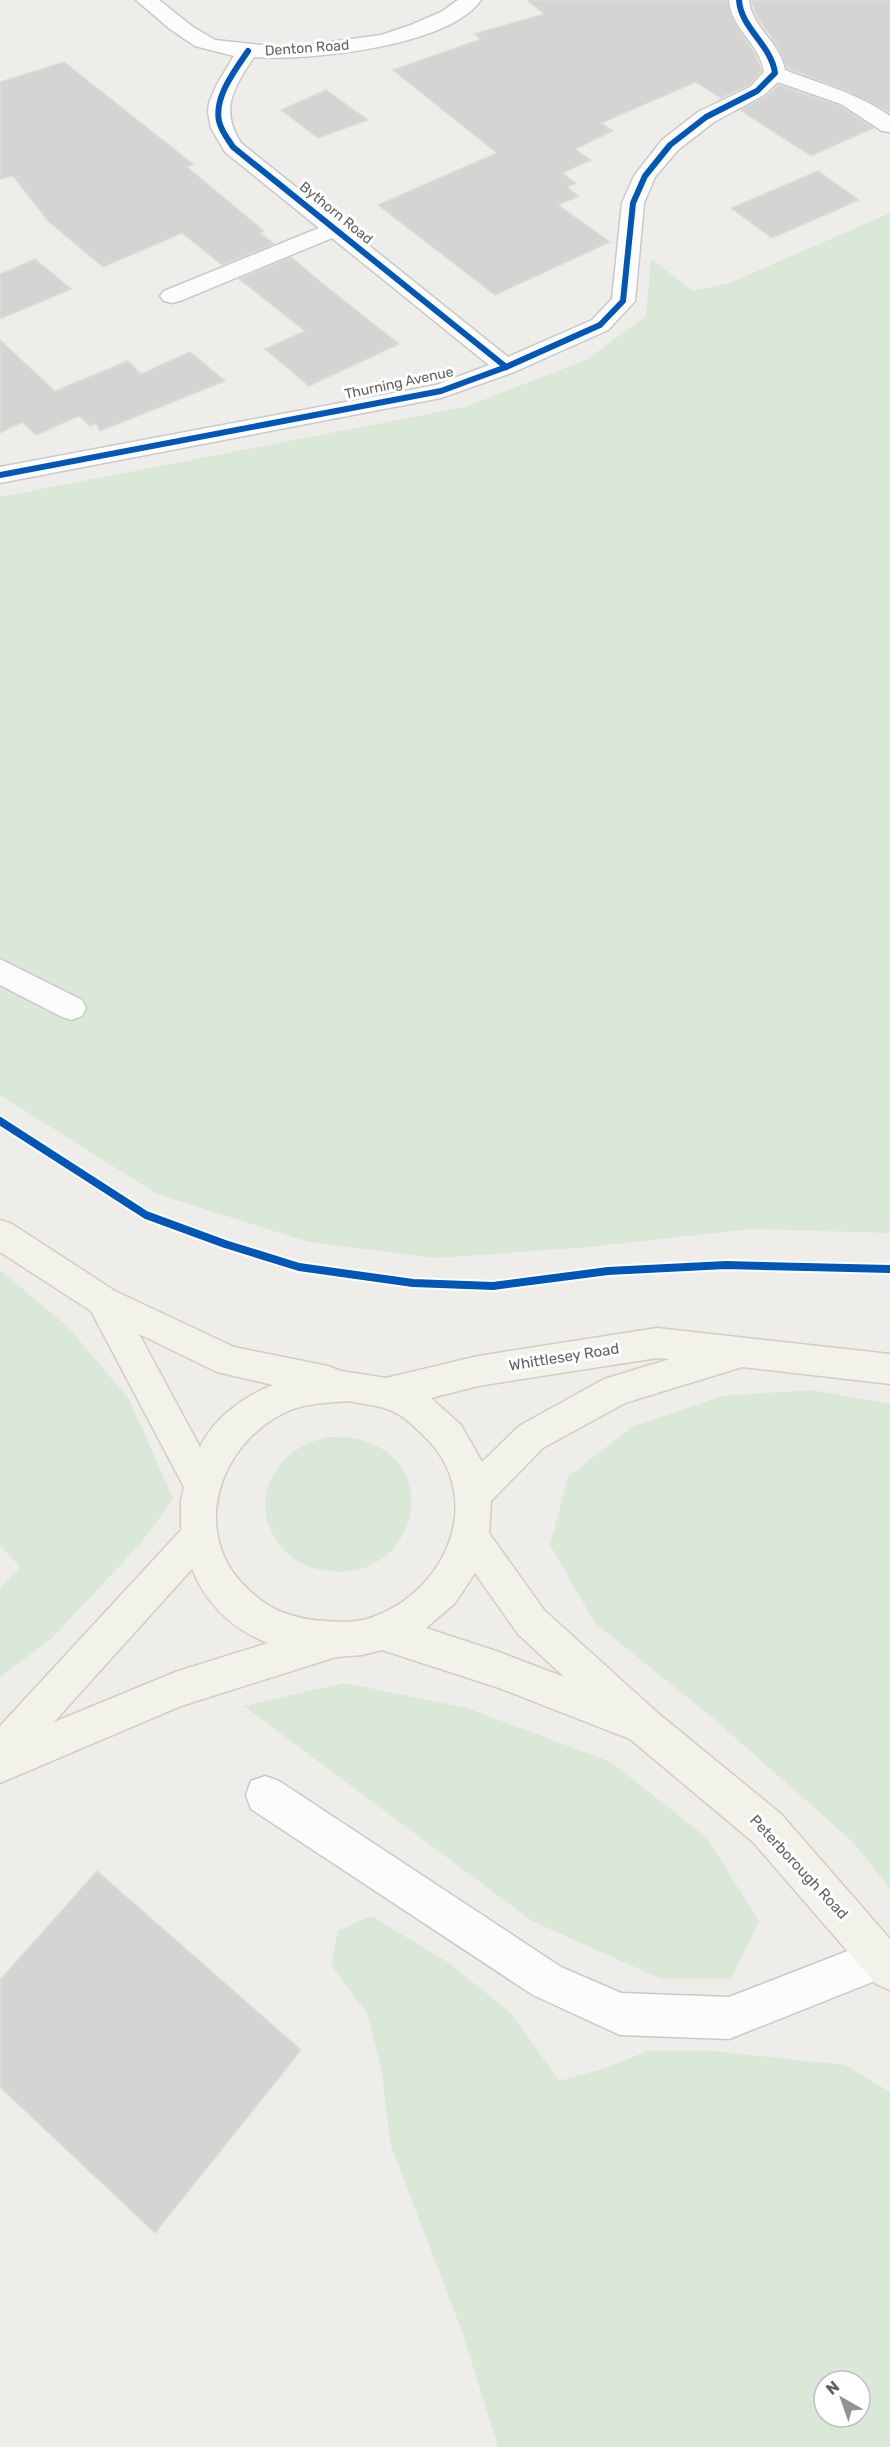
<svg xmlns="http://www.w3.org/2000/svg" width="890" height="2447" font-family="Rubik,sans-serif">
	<rect width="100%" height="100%" fill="#eeedea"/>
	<!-- green -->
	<g fill="#d9e8d7" fill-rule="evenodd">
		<path d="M 890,213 L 890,1233 L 750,1229 L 588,1247 L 436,1258 L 309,1242 L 157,1194 L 0,1095 L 0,497 L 465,407 L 586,360 L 646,316 L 651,259 L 693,291 L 730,283 Z"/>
		<path d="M 0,1270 L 68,1327 L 129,1399 L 173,1499 L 141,1543 L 52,1638 L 0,1677 L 0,1588 L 20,1567 L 0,1545 Z"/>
		<path d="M 812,1390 L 890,1404 L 890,1889 L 854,1843 L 713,1718 L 595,1623 L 550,1545 L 568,1477 L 632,1427 L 722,1396 Z"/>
		<path d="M 327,1437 C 335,1437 345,1436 354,1438 C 449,1459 416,1582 329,1571 C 314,1569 299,1565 288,1554 C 253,1520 259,1473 301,1447 C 308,1442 318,1440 327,1437 Z"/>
		<path d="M 344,1683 L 467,1708 L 611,1762 L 707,1838 L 759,1921 L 731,1979 L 661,1979 L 532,1921 L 244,1706 Z"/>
		<path d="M 371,1916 L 449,1963 L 512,2014 L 559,2081 L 609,2067 L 647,2051 L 712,2051 L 845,2065 L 890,2092 L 890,2447 L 498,2447 L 463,2334 L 390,2143 L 382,2072 L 368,2015 L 331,1965 L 338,1931 ZM 824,2381 L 860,2381 L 860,2417 L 824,2417 Z"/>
	</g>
	<!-- building -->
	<g fill="#d5d4d2" stroke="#dedcd9" stroke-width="1.5">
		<path d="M 527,0 L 727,0 L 733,20 L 755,54 L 762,71 L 749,85 L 721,98 L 696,82 L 601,123 L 613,131 L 575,149 L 591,160 L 562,173 L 576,183 L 567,187 L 579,196 L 558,205 L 610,242 L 495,295 L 378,205 L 497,153 L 393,70 L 481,39 L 474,34 L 544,14 Z"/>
		<path d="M 751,0 L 890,0 L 890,113 L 852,93 L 787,68 L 780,50 L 757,17 Z"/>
		<path d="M 64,62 L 193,164 L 187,167 L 264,231 L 260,233 L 274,244 L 222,265 L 182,233 L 103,267 L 48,221 L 13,176 L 0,179 L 0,82 Z"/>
		<path d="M 779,85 L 840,106 L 873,128 L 811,156 L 740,110 L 765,97 Z"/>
		<path d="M 326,90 L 368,120 L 318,138 L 281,110 Z"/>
		<path d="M 818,171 L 859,200 L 772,238 L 731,208 Z"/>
		<path d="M 291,257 L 323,284 L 399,344 L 309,386 L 265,349 L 305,331 L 239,279 Z"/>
		<path d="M 35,259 L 71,289 L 0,319 L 0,274 Z"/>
		<path d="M 0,340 L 55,391 L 128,361 L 141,374 L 190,352 L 225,381 L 100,431 L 96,423 L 90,426 L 79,416 L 36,435 L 22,422 L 0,433 Z"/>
		<path d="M 97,1871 L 301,2050 L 155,2233 L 0,2087 L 0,1980 Z"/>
	</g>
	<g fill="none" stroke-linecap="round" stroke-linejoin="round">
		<defs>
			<g id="minor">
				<path d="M 136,0 L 159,0 L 193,27 L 215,40 L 271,46 L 308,45 L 381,35 L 411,25 L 441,12 L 458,0 L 481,0 C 448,47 308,61 254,57 C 234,87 219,109 241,143 L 508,357 L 592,320 L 612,299 L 622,203 L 634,176 L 662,140 L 698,112 L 750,87 L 764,72 C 760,43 731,29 729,0 L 749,0 C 751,27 780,42 785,70 C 825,86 853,91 890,116 L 890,132 L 882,131 L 841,104 L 778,82 L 764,95 L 714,122 L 678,150 L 655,177 L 644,203 L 635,301 L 608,330 L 514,372 L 441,398 L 0,483 L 0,467 L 436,385 L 489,365 L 332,238 L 180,301 L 172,303 L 164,301 L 160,296 L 164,291 L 319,228 L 225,152 L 211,128 L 208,112 L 209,103 L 217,84 L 234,56 L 195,46 L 170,29 Z"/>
				<path d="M 0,959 L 82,1000 L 86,1008 L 82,1016 L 71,1020 L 60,1016 L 0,985 Z"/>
				<path d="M 265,1776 L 279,1781 L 561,1967 L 621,1993 L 729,1997 L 881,1938 L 890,1941 L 890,1975 L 729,2039 L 620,2035 L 533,1995 L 251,1809 L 246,1795 L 251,1781 Z"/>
			</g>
			<path id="major" d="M 0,1220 L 12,1224 L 115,1291 L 234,1347 L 328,1366 L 341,1371 L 386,1378 L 478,1356 L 657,1328 L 890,1354 L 890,1384 L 742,1367 L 625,1403 L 543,1448 L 491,1501 L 489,1533 L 544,1610 L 659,1714 L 781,1814 L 890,1939 L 890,1990 L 876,1984 L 753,1842 L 630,1739 L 499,1688 L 382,1650 L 362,1655 L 336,1657 L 181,1706 L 0,1783 L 0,1726 L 181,1530 L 181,1501 L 184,1487 L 91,1311 L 0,1252 ZM 139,1334 L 217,1372 L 273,1385 C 244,1396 214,1418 200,1447 ZM 657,1358 L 670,1359 L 604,1379 L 519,1426 L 482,1462 L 461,1425 L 431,1398 L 478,1386 ZM 348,1401 C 362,1404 379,1405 392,1411 C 405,1417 414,1426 424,1436 C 487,1496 448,1590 373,1617 C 358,1623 340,1622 324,1621 C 295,1619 271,1611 250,1591 C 188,1536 217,1445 286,1412 C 304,1403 328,1403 348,1401 ZM 192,1569 C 207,1605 232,1629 268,1643 L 178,1671 L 54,1722 ZM 475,1573 L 518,1634 L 564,1677 L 499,1652 L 426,1628 L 455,1603 Z"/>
		</defs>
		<!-- minor casing -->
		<use href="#minor" stroke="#c9c9c9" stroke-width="3"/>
		<!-- major casing -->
		<use href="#major" stroke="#d3cdbb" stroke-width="3"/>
		<!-- minor -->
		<use href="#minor" fill="#fcfcfc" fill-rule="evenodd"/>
		<!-- major -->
		<use href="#major" fill="#f2f1ea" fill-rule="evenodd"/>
		<defs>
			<g id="cycleway-far1">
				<path d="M 248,51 C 235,70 214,97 219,121 C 221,131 228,139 233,147 L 506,367"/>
				<path d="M 0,475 L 441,391 L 506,367 L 600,325 L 623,301 L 633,203 L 645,176 L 670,145 L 706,117 L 757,91 L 775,73 C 771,44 741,29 739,0"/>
			</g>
			<path id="cycleway" d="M 0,1121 L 146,1215 L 225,1244 L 299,1267 L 413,1283 L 493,1286 L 608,1271 L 726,1265 L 890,1269"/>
		</defs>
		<!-- cycleway-far1 casing -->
		<use href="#cycleway-far1" stroke="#fff" stroke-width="9"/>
		<!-- cycleway casing -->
		<use href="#cycleway" stroke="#fff" stroke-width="12"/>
		<!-- cycleway-far1 -->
		<use href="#cycleway-far1" stroke="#0057b8" stroke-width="6"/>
		<!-- cycleway -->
		<use href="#cycleway" stroke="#0057b8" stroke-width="8"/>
	</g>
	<g text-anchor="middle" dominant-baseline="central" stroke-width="6" stroke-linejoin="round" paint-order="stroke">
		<!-- far-street labels -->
		<g font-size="14" fill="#5f6266" stroke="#fff">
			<text transform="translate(307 48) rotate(-4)">Denton Road</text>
			<text transform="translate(336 213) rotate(39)">Bythorn Road</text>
			<text transform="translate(399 383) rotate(-12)">Thurning Avenue</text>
		</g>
		<!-- street labels -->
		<g font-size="15" fill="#5f6266" stroke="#fff">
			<text transform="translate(564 1357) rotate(-9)">Whittlesey Road</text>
			<text transform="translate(799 1867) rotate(47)">Peterborough Road</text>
		</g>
	</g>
	<!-- north arrow -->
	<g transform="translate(842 2399) rotate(320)"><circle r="28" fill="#ffffff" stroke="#bfc0c2" stroke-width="1.5"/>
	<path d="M0-4.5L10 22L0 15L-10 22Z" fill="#919394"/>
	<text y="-9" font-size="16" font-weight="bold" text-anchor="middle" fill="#5f6266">N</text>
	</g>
</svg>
